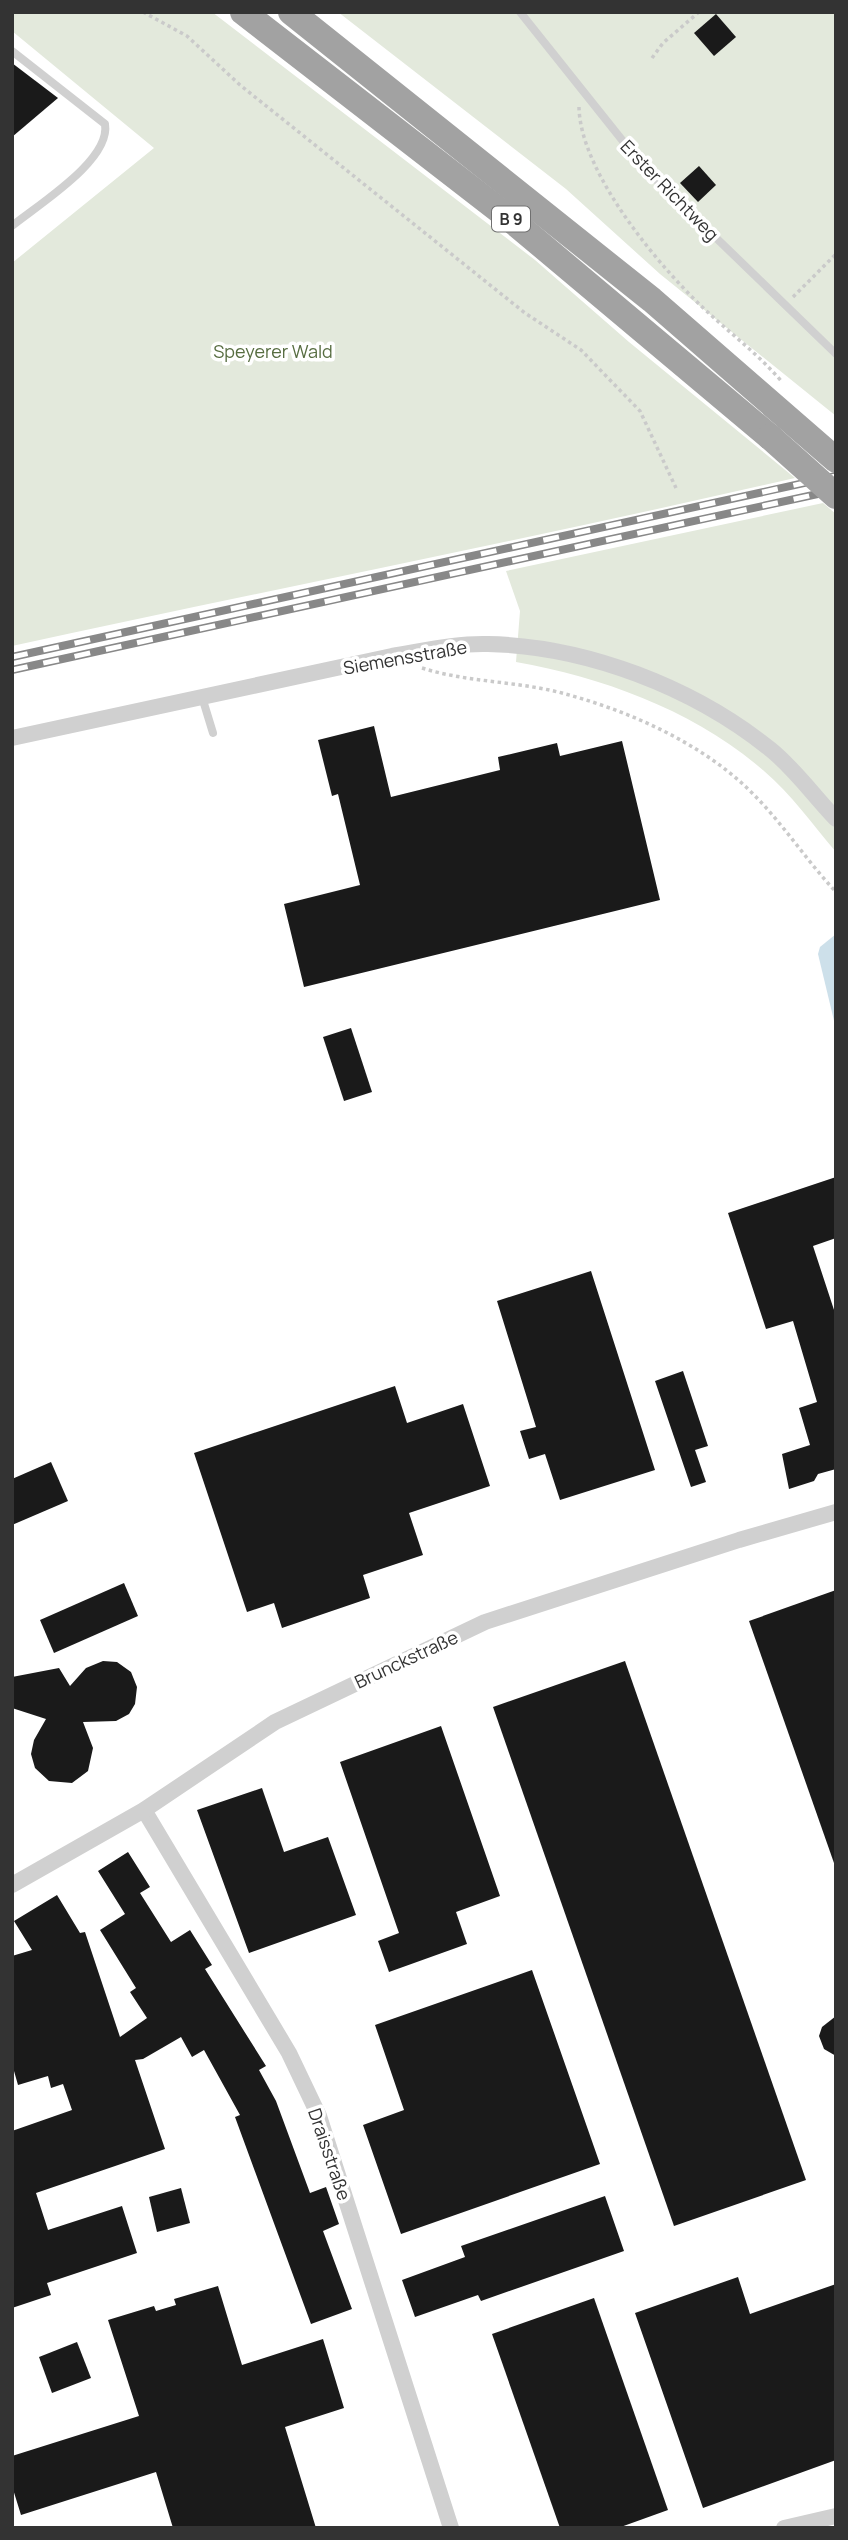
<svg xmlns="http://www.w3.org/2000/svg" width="848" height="2540" font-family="Manrope,sans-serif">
	<rect width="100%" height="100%" fill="#fff"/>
	<!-- green -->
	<g fill="#e3e9dc">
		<path d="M 12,12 L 212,12 L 535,260 L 629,342 L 795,478 C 535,538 273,589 12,646 L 12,263 L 154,148 L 12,31 Z"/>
		<path d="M 338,12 L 836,12 L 836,416 L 660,274 L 566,189 Z"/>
		<path d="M 823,503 L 836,514 L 836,852 C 813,825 791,794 764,771 C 695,711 605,678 516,662 L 520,611 L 506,571 Z"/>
	</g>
	<!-- water -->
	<path fill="#cde0ea" d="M 836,934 L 836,1029 L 818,954 L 820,947 Z"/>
	<!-- building -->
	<g fill="#1a1a1a">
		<path d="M 716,14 L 736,37 L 714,56 L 694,33 Z"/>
		<path d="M 12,63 L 58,98 L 12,137 Z"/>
		<path d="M 699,166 L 716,185 L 698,202 L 680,183 Z"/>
		<path d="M 374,726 L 391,797 L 500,770 L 498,757 L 557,743 L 560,756 L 622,741 L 660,900 L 304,987 L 284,904 L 360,885 L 338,794 L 332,796 L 318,740 Z"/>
		<path d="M 351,1028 L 372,1092 L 344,1101 L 323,1037 Z"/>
		<path d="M 836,1177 L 836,1238 L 813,1246 L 836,1316 L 836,1469 L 818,1474 L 814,1481 L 789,1489 L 782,1454 L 810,1445 L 799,1408 L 817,1402 L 793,1321 L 766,1329 L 728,1213 Z"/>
		<path d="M 591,1271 L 655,1470 L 560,1500 L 545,1454 L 529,1459 L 520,1431 L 536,1427 L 497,1301 Z"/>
		<path d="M 683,1371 L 708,1446 L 695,1450 L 706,1482 L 691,1487 L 655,1381 Z"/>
		<path d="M 395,1386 L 407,1423 L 463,1404 L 490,1486 L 409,1513 L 423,1555 L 363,1575 L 370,1598 L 282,1628 L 274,1603 L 247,1612 L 194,1453 Z"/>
		<path d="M 51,1462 L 68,1501 L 12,1525 L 12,1479 Z"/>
		<path d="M 124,1583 L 138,1616 L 54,1653 L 40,1620 Z"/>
		<path d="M 836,1590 L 836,1863 L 834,1863 L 749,1621 Z"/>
		<path d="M 103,1661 L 117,1662 L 131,1672 L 137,1687 L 135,1704 L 129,1714 L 116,1721 L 83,1722 L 93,1748 L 88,1771 L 72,1783 L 49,1781 L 35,1768 L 31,1754 L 34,1740 L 46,1719 L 12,1708 L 12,1677 L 59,1668 L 70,1686 L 86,1668 Z"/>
		<path d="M 625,1661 L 806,2180 L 674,2226 L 493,1707 Z"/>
		<path d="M 441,1726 L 500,1896 L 456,1912 L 467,1944 L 389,1972 L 378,1941 L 399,1933 L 340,1762 Z"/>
		<path d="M 262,1788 L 284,1852 L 328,1837 L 356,1915 L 249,1953 L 197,1810 Z"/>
		<path d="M 128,1852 L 150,1887 L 140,1893 L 171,1942 L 190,1930 L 212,1965 L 205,1969 L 266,2066 L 259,2070 L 276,2101 L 310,2193 L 326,2187 L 339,2224 L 323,2231 L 352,2309 L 311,2324 L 235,2117 L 240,2115 L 204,2050 L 192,2057 L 181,2037 L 143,2059 L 135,2060 L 165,2149 L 36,2193 L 48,2230 L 122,2206 L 137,2253 L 47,2283 L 51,2295 L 12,2308 L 12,2131 L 72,2110 L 63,2084 L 51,2088 L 48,2076 L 18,2085 L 12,2064 L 12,1956 L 32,1950 L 14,1921 L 57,1895 L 80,1933 L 85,1932 L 120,2037 L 147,2018 L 130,1992 L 136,1988 L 100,1930 L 125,1914 L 98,1871 Z"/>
		<path d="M 532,1970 L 600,2164 L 401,2234 L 363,2125 L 404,2110 L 375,2025 Z"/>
		<path d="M 836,2016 L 836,2056 L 824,2049 L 819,2036 L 822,2027 Z"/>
		<path d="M 181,2188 L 190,2223 L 157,2232 L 149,2197 Z"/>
		<path d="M 605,2196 L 624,2251 L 481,2301 L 478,2295 L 415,2317 L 402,2280 L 465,2257 L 461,2246 Z"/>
		<path d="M 738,2277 L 750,2314 L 836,2284 L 836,2460 L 703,2508 L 635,2313 Z"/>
		<path d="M 218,2286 L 242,2365 L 323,2339 L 344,2408 L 285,2427 L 316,2528 L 173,2528 L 156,2472 L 21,2515 L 12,2486 L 12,2456 L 139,2416 L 108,2320 L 154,2306 L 156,2311 L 176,2305 L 174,2299 Z"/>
		<path d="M 594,2298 L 668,2510 L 618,2528 L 560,2528 L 492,2334 Z"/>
		<path d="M 77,2342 L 91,2378 L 52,2393 L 39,2357 Z"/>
	</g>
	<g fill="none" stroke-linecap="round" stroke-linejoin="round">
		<!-- path -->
		<g stroke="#cacaca" stroke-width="3.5" stroke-dasharray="3.5 3.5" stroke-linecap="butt">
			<path d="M 143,12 L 187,36 L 240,85 L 525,313 L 581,350 L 640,411 L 676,488"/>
			<path d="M 652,58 L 663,43 L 699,12"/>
			<path d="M 579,107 C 580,174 664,273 712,316 C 736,338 761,357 782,382"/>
			<path d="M 793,297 L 836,254"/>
			<path d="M 422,668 C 466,682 513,681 558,692 C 624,709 696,740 746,787 C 780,819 805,859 836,892"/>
		</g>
		<!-- service -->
		<g stroke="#d0d0d0" stroke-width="8">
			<path d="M 520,12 L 646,170 L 836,354"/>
			<path d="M 12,51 L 105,124 C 111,160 39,204 12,226"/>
			<path d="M 202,697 L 213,733"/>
		</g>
		<!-- minor -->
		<g stroke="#d0d0d0" stroke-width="16">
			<path d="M 12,738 L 392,656 C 423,651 456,643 488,644 C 586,646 693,687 770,749 C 794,768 814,796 836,819"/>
			<path d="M 144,1810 L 289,2053 L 319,2116 L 451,2528"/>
			<path d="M 12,1885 L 144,1810 L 275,1722 L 485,1622 L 739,1540 L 836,1512"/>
			<path d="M 784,2528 L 836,2516"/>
		</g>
		<!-- trunk -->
		<g stroke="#a2a2a2" stroke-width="26">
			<path d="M 243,12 L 509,218 L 770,437"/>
			<path d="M 291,12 L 652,300 L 836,460"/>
		</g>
		<defs>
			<g id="rail">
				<path d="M 12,657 L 836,476"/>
				<path d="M 12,670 L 836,490"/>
			</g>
		</defs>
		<!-- rail casing -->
		<use href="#rail" stroke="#888" stroke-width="8"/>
		<!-- rail -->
		<use href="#rail" stroke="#fff" stroke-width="5" stroke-dasharray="16" stroke-linecap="butt"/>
		<!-- trunk-bridge -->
		<path stroke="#a2a2a2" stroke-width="26" d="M 770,437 L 836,496"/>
	</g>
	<g text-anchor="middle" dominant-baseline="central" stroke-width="7" stroke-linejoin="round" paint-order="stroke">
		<!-- shield labels -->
		<rect fill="#fff" stroke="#707070" stroke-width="2" x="492" y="206.5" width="38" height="25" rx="5"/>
		<g font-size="16" font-weight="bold" fill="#333">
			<text x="511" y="219">B 9</text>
		</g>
		<!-- street labels -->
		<g font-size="18" fill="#333" stroke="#fff">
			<text transform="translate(670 190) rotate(46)">Erster Richtweg</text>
			<text transform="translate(405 657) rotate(-10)">Siemensstraße</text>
			<text transform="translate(406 1659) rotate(-25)">Brunckstraße</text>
			<text transform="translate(330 2154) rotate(71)">Draisstraße</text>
		</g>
		<!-- park labels -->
		<g font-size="18" fill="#576d41" stroke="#fff">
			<text x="273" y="351">Speyerer Wald</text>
		</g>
	</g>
	<!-- border -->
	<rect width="848" height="2540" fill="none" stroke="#333333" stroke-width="28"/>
</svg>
